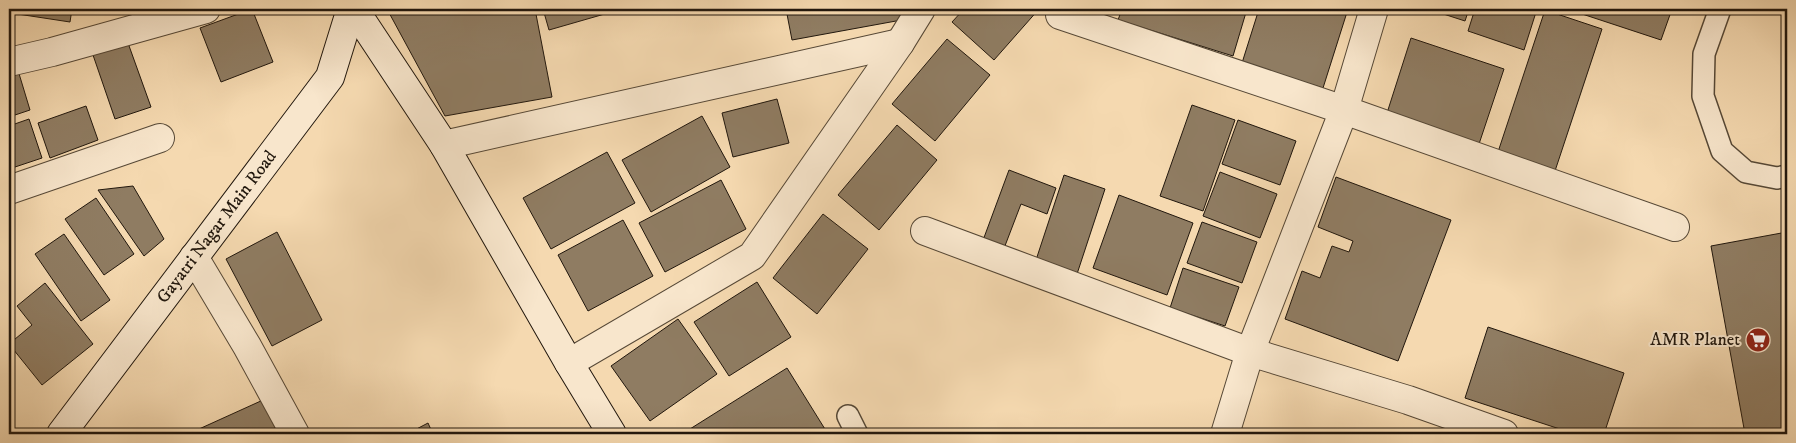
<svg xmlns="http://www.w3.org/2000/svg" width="1796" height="443" font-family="'IM FELL DW Pica',serif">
	<rect width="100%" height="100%" fill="#f5d9b0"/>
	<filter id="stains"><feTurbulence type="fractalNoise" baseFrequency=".004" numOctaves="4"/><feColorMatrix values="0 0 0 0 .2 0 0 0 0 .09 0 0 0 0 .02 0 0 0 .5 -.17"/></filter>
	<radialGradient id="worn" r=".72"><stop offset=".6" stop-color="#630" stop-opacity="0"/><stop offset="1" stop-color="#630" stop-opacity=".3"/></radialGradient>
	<!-- building -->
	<g fill="#8f7c62" stroke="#21170d">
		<path d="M 12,9 L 72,9 L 70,22 L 11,13 Z"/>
		<path d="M 252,9 L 273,62 L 221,82 L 200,28 Z"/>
		<path d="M 387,9 L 535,9 L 552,97 L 445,116 Z"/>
		<path d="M 543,9 L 622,9 L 549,30 Z"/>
		<path d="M 786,9 L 905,9 L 907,19 L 792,40 Z"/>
		<path d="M 964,9 L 1039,9 L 994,60 L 952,22 Z"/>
		<path d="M 1122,9 L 1247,9 L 1233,56 L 1118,20 Z"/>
		<path d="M 1259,9 L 1348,9 L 1323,88 L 1242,63 Z"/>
		<path d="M 1428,9 L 1469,9 L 1465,21 Z"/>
		<path d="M 1475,9 L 1537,9 L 1524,50 L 1468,31 Z"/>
		<path d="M 1567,9 L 1672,9 L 1661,40 Z"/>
		<path d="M 1545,10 L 1602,29 L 1553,177 L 1496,158 Z"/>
		<path d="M 1411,38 L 1504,69 L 1479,144 L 1387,113 Z"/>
		<path d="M 947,39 L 990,75 L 935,141 L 892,104 Z"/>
		<path d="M 128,43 L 151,107 L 115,119 L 93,55 Z"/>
		<path d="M 17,67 L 30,110 L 9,117 L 9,69 Z"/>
		<path d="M 777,99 L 789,143 L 733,157 L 722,113 Z"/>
		<path d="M 1192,105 L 1235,120 L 1203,211 L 1160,196 Z"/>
		<path d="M 86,106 L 98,140 L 50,158 L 38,123 Z"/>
		<path d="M 702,116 L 730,167 L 651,212 L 622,160 Z"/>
		<path d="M 29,119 L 42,158 L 9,169 L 9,126 Z"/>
		<path d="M 1238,120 L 1296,141 L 1280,185 L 1222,164 Z"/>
		<path d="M 897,125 L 937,160 L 879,230 L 838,195 Z"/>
		<path d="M 607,152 L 635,203 L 551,249 L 523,198 Z"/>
		<path d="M 1009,170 L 1056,188 L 1047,214 L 1021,204 L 1003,251 L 982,243 Z"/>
		<path d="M 1220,172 L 1277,194 L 1260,238 L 1203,216 Z"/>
		<path d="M 1064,175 L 1105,189 L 1077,274 L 1036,260 Z"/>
		<path d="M 1336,177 L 1451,220 L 1398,361 L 1285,319 L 1302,271 L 1320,278 L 1332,246 L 1349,252 L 1353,241 L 1318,227 Z"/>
		<path d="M 721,180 L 746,229 L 665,272 L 639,223 Z"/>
		<path d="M 133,186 L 164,239 L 144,256 L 98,190 Z"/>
		<path d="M 1119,195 L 1193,223 L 1167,295 L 1093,268 Z"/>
		<path d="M 96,198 L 134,254 L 104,275 L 65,219 Z"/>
		<path d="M 823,214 L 868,249 L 817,314 L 773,278 Z"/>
		<path d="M 623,220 L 653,276 L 588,311 L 558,255 Z"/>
		<path d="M 1202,222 L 1257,242 L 1242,283 L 1187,263 Z"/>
		<path d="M 277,232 L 322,320 L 272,346 L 226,259 Z"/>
		<path d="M 1787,232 L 1787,434 L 1745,434 L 1711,246 Z"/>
		<path d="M 64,234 L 110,300 L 81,321 L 35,254 Z"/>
		<path d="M 1183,268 L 1239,287 L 1225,326 L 1170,308 Z"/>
		<path d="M 757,282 L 791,337 L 729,376 L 694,322 Z"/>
		<path d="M 45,283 L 93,344 L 42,385 L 9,344 L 32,325 L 17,306 Z"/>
		<path d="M 678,319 L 717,374 L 650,421 L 611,366 Z"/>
		<path d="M 1488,327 L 1624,373 L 1604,434 L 1575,434 L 1465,398 Z"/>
		<path d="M 787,368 L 828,434 L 682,434 Z"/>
		<path d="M 263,400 L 278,434 L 188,434 Z"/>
		<path d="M 428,423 L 433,434 L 407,434 Z"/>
	</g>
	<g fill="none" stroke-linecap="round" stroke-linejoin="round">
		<defs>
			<g id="lane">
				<path d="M 1720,9 L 1704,54 L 1703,96 L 1722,151 L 1746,172 L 1777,178 L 1787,176"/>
				<path d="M 848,416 L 857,434"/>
			</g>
			<g id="street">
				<path d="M 1060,15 L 1344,110 L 1675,227"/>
				<path d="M 9,62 L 52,52 L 206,9"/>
				<path d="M 444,145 L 900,43"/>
				<path d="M 9,190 L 160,138"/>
				<path d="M 925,231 L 1250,352 L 1408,400 L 1504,434"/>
				<path d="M 194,257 L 247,346 L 295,434"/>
				<path d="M 569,363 L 752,256 L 900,43 L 921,9"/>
				<path d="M 1225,434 L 1250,352 L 1344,110 L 1374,9"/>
			</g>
			<g id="secondary">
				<path d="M 354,9 L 444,145 L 569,363 L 612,434"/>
				<path id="s1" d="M 61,434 L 330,77 L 351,9"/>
			</g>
		</defs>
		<!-- lane casing -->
		<use href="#lane" stroke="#564836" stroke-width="24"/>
		<!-- street casing -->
		<use href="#street" stroke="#564836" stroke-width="30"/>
		<!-- secondary casing -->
		<use href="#secondary" stroke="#21170d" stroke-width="30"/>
		<!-- lane -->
		<use href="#lane" stroke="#f8e6cc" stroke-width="21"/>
		<!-- street -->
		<use href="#street" stroke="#f8e6cc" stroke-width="28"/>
		<!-- secondary -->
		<use href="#secondary" stroke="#f8e6cc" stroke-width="28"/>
	</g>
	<!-- icons -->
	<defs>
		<symbol id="supermarket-disc" viewBox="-11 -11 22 22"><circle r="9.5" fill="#8f2418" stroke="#f8e6cc"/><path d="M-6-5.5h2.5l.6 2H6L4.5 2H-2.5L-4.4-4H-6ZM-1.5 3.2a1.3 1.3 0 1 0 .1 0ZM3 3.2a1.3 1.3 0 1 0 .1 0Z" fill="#fff"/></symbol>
	</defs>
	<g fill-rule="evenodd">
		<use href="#supermarket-disc" x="1744" y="326" width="28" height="28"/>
	</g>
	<g text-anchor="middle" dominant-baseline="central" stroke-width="4" stroke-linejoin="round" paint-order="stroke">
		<!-- street labels -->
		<g font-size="18" fill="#21170d" stroke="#f8e6cc">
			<text stroke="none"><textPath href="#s1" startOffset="259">Gayatri Nagar Main Road</textPath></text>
		</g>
		<!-- poi labels -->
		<g font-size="18" fill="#21170d" stroke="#f8e6cc" text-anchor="end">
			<text x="1740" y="340">AMR Planet</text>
		</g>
	</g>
	<!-- margin -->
	<rect width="1796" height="443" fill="none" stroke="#f5d9b0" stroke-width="30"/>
	<rect x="10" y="10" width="1776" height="423" fill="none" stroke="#21170d" stroke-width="2.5"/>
	<rect x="15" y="15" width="1766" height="413" fill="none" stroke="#21170d"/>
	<rect width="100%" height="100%" filter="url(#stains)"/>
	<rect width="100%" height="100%" fill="url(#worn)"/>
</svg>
